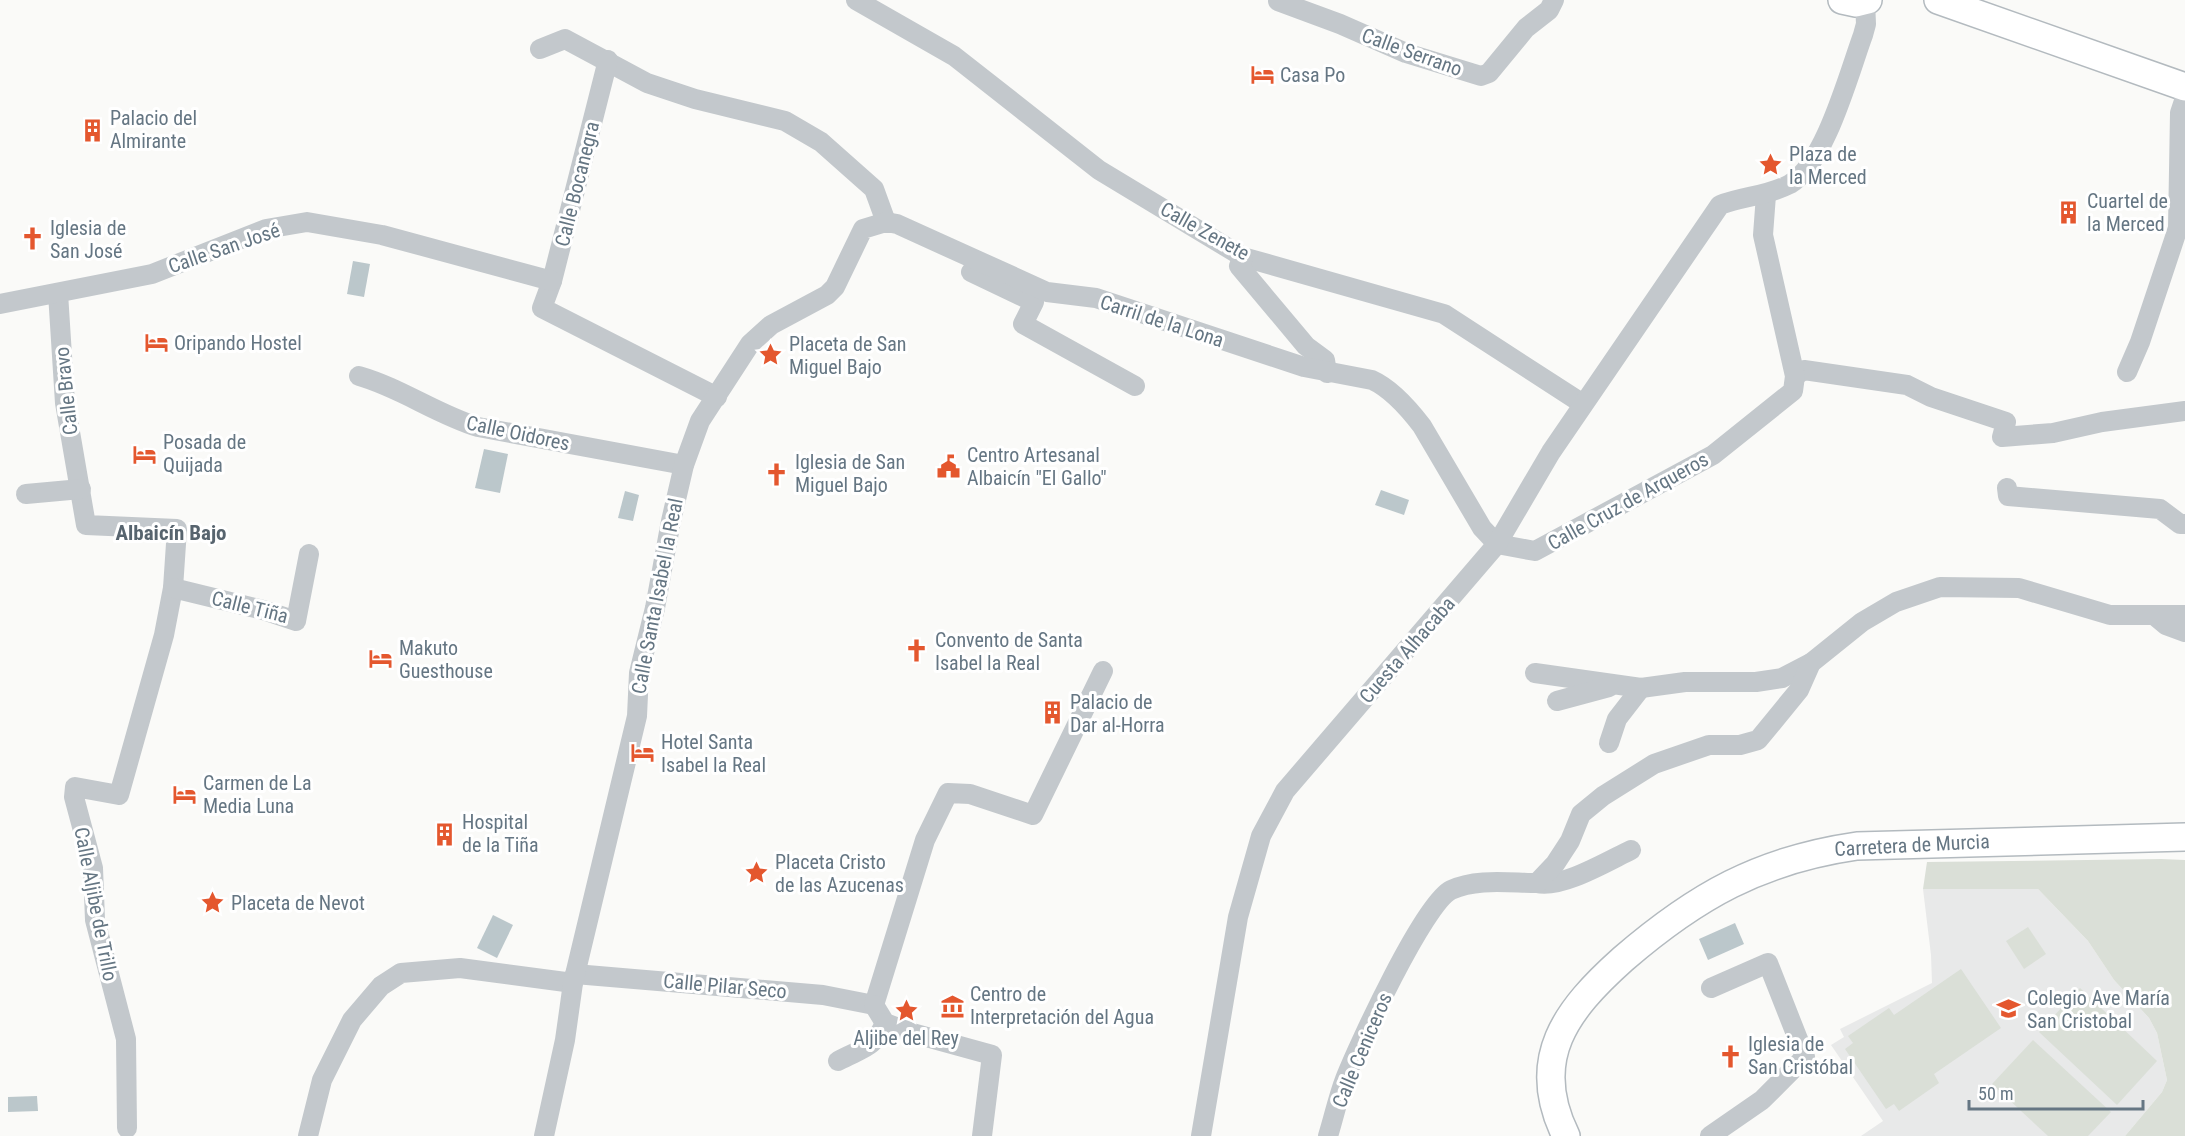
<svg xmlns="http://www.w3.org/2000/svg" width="2185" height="1136" font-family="'Roboto Condensed',sans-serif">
	<rect width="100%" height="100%" fill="#fafaf8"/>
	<!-- built -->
	<path fill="#e8e9e9" d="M 1923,889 L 2038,889 L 2088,941 L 2114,980 L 2149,1018 L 2157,1033 L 2167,1080 L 2162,1092 L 2125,1136 L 1861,1136 L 1883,1121 L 1831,1045 L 1844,1037 L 1840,1029 L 1932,983 L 1931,955 Z"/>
	<!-- green -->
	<g fill="#dadfd7">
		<path d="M 2161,859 L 2185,860 L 2185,1136 L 2125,1136 L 2162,1092 L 2167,1080 L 2157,1033 L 2149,1018 L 2114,980 L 2088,941 L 2038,889 L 1923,889 L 1927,862 Z"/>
		<path d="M 2028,927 L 2046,954 L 2024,969 L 2006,941 Z"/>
		<path d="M 1961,969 L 2001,1028 L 1934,1074 L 1939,1083 L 1899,1111 L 1894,1104 L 1886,1109 L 1845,1049 L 1853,1043 L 1848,1036 L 1889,1008 L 1894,1015 Z"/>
		<path d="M 2080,988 L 2157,1061 L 2117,1105 L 2039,1032 Z"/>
		<path d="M 2033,1040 L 2111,1112 L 2088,1136 L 2048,1136 L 1992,1084 Z"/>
	</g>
	<!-- water -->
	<g fill="#bbc7cb">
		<path d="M 353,261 L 370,264 L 364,297 L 347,294 Z"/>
		<path d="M 484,449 L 508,454 L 500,493 L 475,488 Z"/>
		<path d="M 1381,490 L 1409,500 L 1404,515 L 1375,505 Z"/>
		<path d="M 625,491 L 639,495 L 633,521 L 618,518 Z"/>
		<path d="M 493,915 L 513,925 L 497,958 L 477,948 Z"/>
		<path d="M 1735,923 L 1744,944 L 1708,960 L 1699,939 Z"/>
		<path d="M 37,1096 L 38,1111 L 8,1112 L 8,1097 Z"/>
	</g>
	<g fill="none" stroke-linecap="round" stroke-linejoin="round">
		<defs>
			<g id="secondary">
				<path d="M 1842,0 L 1856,3 L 1868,0"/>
				<path d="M 1938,0 L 2185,87"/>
				<path d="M 1566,1136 C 1528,1059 1566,1010 1623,959 C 1696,896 1760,860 1857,846 L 2185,837"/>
			</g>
		</defs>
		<!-- secondary casing -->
		<use href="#secondary" stroke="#b3babf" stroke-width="30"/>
		<!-- street -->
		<g stroke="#c3c8cc" stroke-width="20">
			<path d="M 856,0 L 954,56 L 1099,170 L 1243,257 L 1444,314 L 1583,404"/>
			<path d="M 1278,1 L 1340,24 L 1406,53 L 1481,76 L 1489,73 L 1526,28 L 1549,10 L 1554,0"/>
			<path d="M 540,49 L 565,39 L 647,83 L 695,99 L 785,121 L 821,142 L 874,189 L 886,222"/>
			<path d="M 608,60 L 552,281 L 542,308 L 717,397"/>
			<path d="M 1243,257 L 1239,266 L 1306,346 L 1325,360 L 1327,373"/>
			<path d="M 971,272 L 1034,302 L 1023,324 L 1135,386"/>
			<path d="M 58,293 L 65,403 L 86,525 L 177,529 L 173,588 L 164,635 L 119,795 L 75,787 L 74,797 L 93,868 L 95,920 L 126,1039 L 127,1128"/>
			<path d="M 0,304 L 152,274 L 266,229 L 307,222 L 382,235 L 552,281"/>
			<path d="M 2127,372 L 2140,342 L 2178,228 L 2180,113 L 2185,98"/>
			<path d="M 359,376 C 401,388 436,414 478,427 L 684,465"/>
			<path d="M 1795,376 L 1804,370 L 1907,385 L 1931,397 L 2006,422 L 2002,437 L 2053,433 L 2102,422 L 2185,411"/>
			<path d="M 2007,488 L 2008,496 L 2160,509 L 2180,524 L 2185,524"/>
			<path d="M 26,494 L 81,489"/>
			<path d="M 1497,544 L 1535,551 L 1713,455 L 1793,391 L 1795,376 L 1763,235 L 1766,195"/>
			<path d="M 173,588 L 263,610 L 296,621 L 309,554"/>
			<path d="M 2154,615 L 2166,625 L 2185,632"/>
			<path d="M 1535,673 L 1641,688 L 1685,682 L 1756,682 L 1782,678 L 1811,663"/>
			<path d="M 1557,701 L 1609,687"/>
			<path d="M 1609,743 L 1617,719 L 1641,688"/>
			<path d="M 1537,883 C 1561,889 1608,861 1631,850"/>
			<path d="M 575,974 L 823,995 L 874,1005"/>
			<path d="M 874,1005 L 925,840 L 948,793 L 970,794 L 1033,815 L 1103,671"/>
			<path d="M 874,1005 L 885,1023 L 912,1033 L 992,1055 L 982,1136"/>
			<path d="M 838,1061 C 862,1048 874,1049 885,1023"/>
			<path d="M 308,1136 L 322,1080 L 352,1020 L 381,986 L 401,973 L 460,968 L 573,983"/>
			<path d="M 544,1136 L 565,1040 L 573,983 L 637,716 L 639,673 L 655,608 L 671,521 L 684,465 L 700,421 L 750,344 L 771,325 L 827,295 L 835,287 L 863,229 L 886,222 L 897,224 L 1047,292 L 1096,298 L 1304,367 L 1372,380 C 1392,389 1409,409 1422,426 L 1482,528 L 1497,544"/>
			<path d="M 1201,1136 L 1238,917 L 1261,836 L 1285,791 L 1497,544 L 1551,452 L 1720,205 C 1744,196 1767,196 1790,184 C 1825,164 1849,73 1863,35 L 1866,24 L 1865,1"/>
			<path d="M 1328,1136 C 1334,1117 1338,1097 1345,1079 C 1358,1046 1424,903 1451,890 C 1476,878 1510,883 1537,883 L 1555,864 L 1570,841 L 1581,814 L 1603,796 L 1654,764 L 1709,745 L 1740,745 L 1758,740 L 1799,690 L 1811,663 L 1862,622 L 1896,602 L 1940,587 L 2019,588 L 2110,615 L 2185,615"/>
			<path d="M 1710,1136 L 1762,1100 L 1805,1057 L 1768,963 L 1711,988"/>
		</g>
		<!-- secondary -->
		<use href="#secondary" stroke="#fff" stroke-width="27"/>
	</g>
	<!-- icons -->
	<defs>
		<symbol id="hotel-bare" viewBox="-9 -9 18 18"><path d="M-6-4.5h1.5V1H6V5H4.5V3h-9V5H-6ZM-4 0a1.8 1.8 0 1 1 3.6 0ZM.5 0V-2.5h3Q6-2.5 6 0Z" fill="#e4572e" stroke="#fff" stroke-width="2.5" paint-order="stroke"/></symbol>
		<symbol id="building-bare" viewBox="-9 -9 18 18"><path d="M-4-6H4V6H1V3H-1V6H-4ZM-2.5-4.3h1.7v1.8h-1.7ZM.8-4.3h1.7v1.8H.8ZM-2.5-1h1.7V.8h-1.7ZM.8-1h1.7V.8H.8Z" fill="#e4572e" stroke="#fff" stroke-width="2.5" paint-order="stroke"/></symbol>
		<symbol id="sight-bare" viewBox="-9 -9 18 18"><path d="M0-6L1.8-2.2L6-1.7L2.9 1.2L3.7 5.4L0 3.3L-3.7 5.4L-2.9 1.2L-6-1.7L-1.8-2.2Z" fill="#e4572e" stroke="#fff" stroke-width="2.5" paint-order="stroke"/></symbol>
		<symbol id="church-bare" viewBox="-9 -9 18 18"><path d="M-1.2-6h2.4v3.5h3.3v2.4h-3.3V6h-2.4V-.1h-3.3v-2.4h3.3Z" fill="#e4572e" stroke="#fff" stroke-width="2.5" paint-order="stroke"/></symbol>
		<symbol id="civic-bare" viewBox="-9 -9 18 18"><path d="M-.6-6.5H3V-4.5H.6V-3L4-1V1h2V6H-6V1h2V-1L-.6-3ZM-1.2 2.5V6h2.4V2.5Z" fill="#e4572e" stroke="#fff" stroke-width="2.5" paint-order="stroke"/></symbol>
		<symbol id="museum-bare" viewBox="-9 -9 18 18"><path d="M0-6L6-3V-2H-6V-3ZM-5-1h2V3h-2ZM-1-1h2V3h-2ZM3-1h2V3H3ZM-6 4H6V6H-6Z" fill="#e4572e" stroke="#fff" stroke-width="2.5" paint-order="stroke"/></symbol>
		<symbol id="university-bare" viewBox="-9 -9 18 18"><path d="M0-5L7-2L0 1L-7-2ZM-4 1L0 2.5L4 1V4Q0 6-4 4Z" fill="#e4572e" stroke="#fff" stroke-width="2.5" paint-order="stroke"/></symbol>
	</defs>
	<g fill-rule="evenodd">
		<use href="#hotel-bare" x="1246" y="58" width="33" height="33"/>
		<use href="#building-bare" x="76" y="114" width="33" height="33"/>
		<use href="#sight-bare" x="1754" y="148" width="33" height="33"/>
		<use href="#building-bare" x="2052" y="196" width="33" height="33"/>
		<use href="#church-bare" x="16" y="222" width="33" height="33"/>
		<use href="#hotel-bare" x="140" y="326" width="33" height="33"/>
		<use href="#sight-bare" x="754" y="338" width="33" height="33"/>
		<use href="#hotel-bare" x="128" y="438" width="33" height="33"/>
		<use href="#civic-bare" x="932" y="450" width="33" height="33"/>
		<use href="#church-bare" x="760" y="458" width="33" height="33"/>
		<use href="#church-bare" x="900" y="634" width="33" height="33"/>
		<use href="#hotel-bare" x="364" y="642" width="33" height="33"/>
		<use href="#building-bare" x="1036" y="696" width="33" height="33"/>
		<use href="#hotel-bare" x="626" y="736" width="33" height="33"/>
		<use href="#hotel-bare" x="168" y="778" width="33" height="33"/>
		<use href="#building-bare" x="428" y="818" width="33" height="33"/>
		<use href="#sight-bare" x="740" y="856" width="33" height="33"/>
		<use href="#sight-bare" x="196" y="886" width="33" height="33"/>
		<use href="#museum-bare" x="936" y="990" width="33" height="33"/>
		<use href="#university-bare" x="1992" y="992" width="33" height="33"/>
		<use href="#sight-bare" x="890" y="994" width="33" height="33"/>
		<use href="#church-bare" x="1714" y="1040" width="33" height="33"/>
	</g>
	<g text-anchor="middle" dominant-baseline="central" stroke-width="6" stroke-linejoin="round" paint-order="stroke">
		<!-- street labels -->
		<g font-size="20" fill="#657683" stroke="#fff">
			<text transform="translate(1412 52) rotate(20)">Calle Serrano</text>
			<text transform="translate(577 184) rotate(-76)">Calle Bocanegra</text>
			<text transform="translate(1205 231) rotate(29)">Calle Zenete</text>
			<text transform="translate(224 248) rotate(-19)">Calle San José</text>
			<text transform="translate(1162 321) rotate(18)">Carril de la Lona</text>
			<text transform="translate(66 391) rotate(-96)">Calle Bravo</text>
			<text transform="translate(518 433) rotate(12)">Calle Oidores</text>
			<text transform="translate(1628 501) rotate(-29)">Calle Cruz de Arqueros</text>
			<text transform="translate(657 596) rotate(-79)">Calle Santa Isabel la Real</text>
			<text transform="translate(250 607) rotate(14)">Calle Tiña</text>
			<text transform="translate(1407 650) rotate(-49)">Cuesta Alhacaba</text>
			<text transform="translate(1912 845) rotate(-3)">Carretera de Murcia</text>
			<text transform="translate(96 904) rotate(79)">Calle Aljibe de Trillo</text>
			<text transform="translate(725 986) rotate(5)">Calle Pilar Seco</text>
			<text transform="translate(1362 1050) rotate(-67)">Calle Ceniceros</text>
		</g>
		<!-- poi labels -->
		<g font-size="20" fill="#657683" stroke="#fff" text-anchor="start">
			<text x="1280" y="75">Casa Po</text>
			<text x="110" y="118">Palacio del<tspan x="110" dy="23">Almirante</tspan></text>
			<text x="1789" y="154">Plaza de<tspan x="1789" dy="23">la Merced</tspan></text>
			<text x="2087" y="201">Cuartel de<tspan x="2087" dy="23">la Merced</tspan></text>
			<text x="50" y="228">Iglesia de<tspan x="50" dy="23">San José</tspan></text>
			<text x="174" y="343">Oripando Hostel</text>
			<text x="789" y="344">Placeta de San<tspan x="789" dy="23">Miguel Bajo</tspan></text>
			<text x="163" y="442">Posada de<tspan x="163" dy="23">Quijada</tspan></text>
			<text x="967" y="455">Centro Artesanal<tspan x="967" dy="23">Albaicín "El Gallo"</tspan></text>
			<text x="795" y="462">Iglesia de San<tspan x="795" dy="23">Miguel Bajo</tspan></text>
			<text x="935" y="640">Convento de Santa<tspan x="935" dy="23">Isabel la Real</tspan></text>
			<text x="399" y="648">Makuto<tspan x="399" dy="23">Guesthouse</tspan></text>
			<text x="1070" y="702">Palacio de<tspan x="1070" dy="23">Dar al-Horra</tspan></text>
			<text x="661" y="742">Hotel Santa<tspan x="661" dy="23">Isabel la Real</tspan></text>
			<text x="203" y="783">Carmen de La<tspan x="203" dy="23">Media Luna</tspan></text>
			<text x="462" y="822">Hospital<tspan x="462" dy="23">de la Tiña</tspan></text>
			<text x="775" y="862">Placeta Cristo<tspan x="775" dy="23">de las Azucenas</tspan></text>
			<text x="231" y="903">Placeta de Nevot</text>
			<text x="970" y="994">Centro de<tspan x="970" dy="23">Interpretación del Agua</tspan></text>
			<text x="2027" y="998">Colegio Ave María<tspan x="2027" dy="23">San Cristobal</tspan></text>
			<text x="906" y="1038" text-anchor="middle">Aljibe del Rey</text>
			<text x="1748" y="1044">Iglesia de<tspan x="1748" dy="23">San Cristóbal</tspan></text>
		</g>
		<!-- neighbourhood labels -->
		<g font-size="21" font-weight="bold" fill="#57646e" stroke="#fff">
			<text x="171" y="533">Albaicín Bajo</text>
		</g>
	</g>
	<!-- scale -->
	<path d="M1969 1100v9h174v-9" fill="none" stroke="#657683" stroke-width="3"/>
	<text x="1978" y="1100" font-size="18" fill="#657683" stroke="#ffffff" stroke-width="4.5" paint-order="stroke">50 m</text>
</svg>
